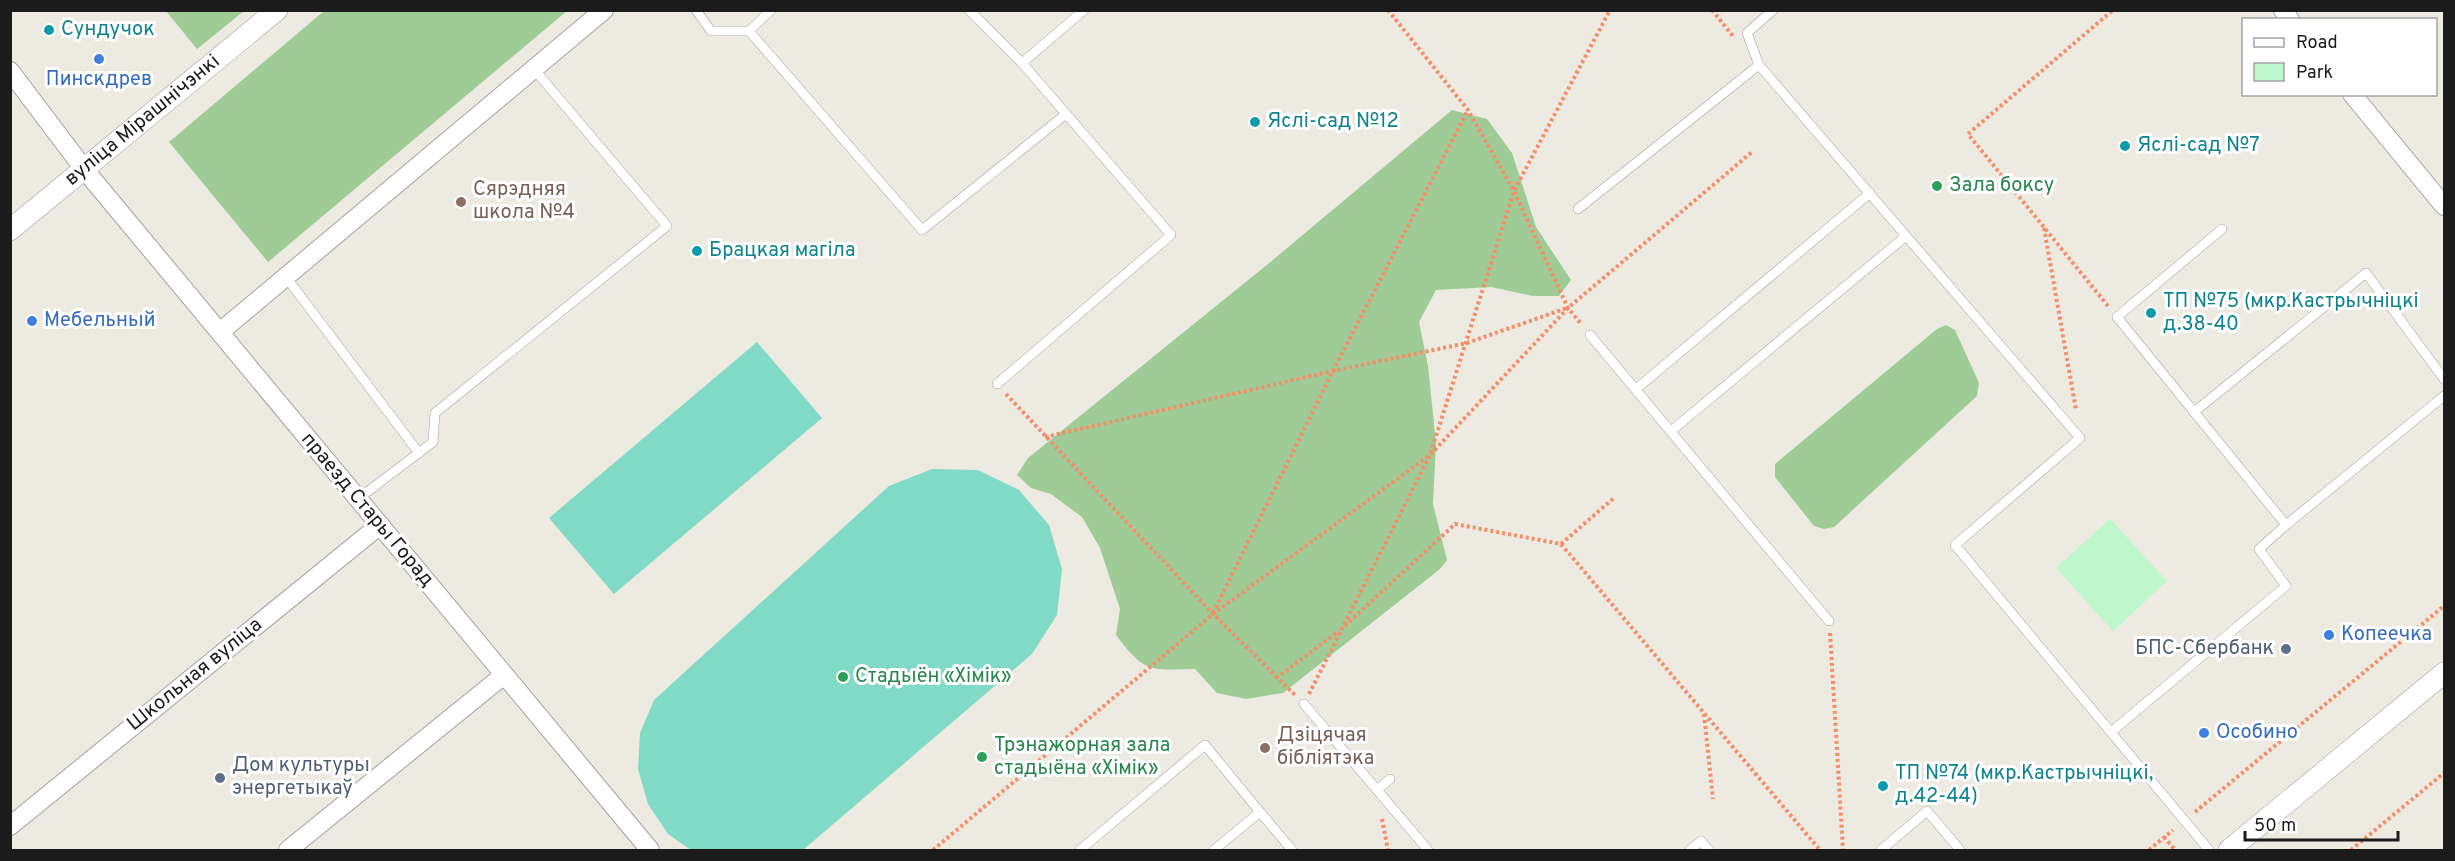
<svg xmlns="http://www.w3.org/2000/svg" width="2455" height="861" font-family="Overpass,sans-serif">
	<rect width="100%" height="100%" fill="#edeae1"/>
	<!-- forest -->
	<g fill="#9ecb96">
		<path d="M 166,11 L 244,11 L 197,49 Z"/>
		<path d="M 324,11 L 567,11 L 268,262 L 169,142 Z"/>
		<path d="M 1452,110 L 1487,119 L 1512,153 L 1536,227 L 1571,280 L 1559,296 L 1533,296 L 1491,287 L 1436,290 L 1419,322 L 1428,366 L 1436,443 L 1433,504 L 1447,560 L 1440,569 L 1283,693 L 1246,699 L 1217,693 L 1195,669 C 1148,670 1145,673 1116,635 L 1120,609 L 1100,548 L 1082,517 L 1051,494 L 1031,488 L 1017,475 L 1028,458 L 1268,264 Z"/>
		<path d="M 1946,325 L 1955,330 L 1979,383 L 1977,396 L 1834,527 L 1824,529 L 1814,526 L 1775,477 L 1775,464 L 1937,329 Z"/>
	</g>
	<!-- park -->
	<path fill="#bdf7cb" d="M 2110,519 L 2167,581 L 2113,631 L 2056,568 Z"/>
	<!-- pitch -->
	<g fill="#80dac5">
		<path d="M 757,342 L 822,418 L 614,594 L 549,518 Z"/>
		<path d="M 932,469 L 978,470 L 1019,490 L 1049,525 L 1062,569 L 1057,615 L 1032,654 L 803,850 L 691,850 L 668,834 L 648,804 L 638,769 L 640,733 L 654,700 L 889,486 Z"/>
	</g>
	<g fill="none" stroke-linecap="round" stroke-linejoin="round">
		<defs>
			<g id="service">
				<path d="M 696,10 L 711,31 L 749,31"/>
				<path d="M 771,10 L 749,31 L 922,230 L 1066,114"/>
				<path d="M 969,10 L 1022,63"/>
				<path d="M 1759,65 L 2080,438 L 1955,545 L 2209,850"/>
				<path d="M 1578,209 L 1759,65 L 1747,33 L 1773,10"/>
				<path d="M 286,277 L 419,453"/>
				<path d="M 1590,335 L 1829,621"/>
				<path d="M 997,384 L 1171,235 L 1022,63 L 1084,10"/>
				<path d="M 1636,389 L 1870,193"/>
				<path d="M 2194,412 L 2366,273 L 2444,379"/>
				<path d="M 1671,431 L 1906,236"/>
				<path d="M 358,499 L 433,442 L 435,413 L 667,226 L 533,68"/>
				<path d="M 2286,525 L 2444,396"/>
				<path d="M 1304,704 L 1428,850"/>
				<path d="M 2111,732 L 2286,586 L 2259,549 L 2286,525 L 2117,317 L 2222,229"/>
				<path d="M 1377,790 L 1390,779"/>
				<path d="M 1080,850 L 1205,745 L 1260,812"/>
				<path d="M 1214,850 L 1260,812 L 1292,850"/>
				<path d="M 1690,850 L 1701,841 L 1709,850"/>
				<path d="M 1881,850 L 1927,811 L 1960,850"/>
			</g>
			<g id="minor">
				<path d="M 2283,10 L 2290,20"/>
				<path d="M 10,71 L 84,169 L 650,850"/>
				<path d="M 2352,94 L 2444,206"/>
				<path d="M 220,332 L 604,10"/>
				<path d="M 10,826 L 380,525"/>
				<path d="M 288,850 L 504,675"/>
			</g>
			<g id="tertiary">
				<path id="s1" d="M 10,230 L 277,10"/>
				<path d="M 2229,850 L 2444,673"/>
			</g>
		</defs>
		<!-- service casing -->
		<use href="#service" stroke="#a2a2a2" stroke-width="10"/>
		<!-- minor casing -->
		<use href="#minor" stroke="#a2a2a2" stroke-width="20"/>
		<!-- tertiary casing -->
		<use href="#tertiary" stroke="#a2a2a2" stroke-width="22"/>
		<!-- path -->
		<g stroke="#f58d69" stroke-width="4" stroke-dasharray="3 3" stroke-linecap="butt">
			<path d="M 1388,10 L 1468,110 L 1514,191 L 1568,308 L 1582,325"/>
			<path d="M 1712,10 L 1733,36"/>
			<path d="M 2044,228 L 2076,410"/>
			<path d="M 2108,306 L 1968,134 L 2113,10"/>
			<path d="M 1006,394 L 1213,614 L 1296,696"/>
			<path d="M 1045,437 L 1333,371 L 1467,343 L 1567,308"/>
			<path d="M 1561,544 L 1615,497"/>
			<path d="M 1213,613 L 1333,371 L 1468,110"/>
			<path d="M 1345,626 L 1455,524 L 1561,544 L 1820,850"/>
			<path d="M 1830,633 L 1843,850"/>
			<path d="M 1276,678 L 1339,631"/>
			<path d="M 1309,694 L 1430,455 L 1514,191 L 1610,10"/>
			<path d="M 1704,714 L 1713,799"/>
			<path d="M 2195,812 L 2444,606"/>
			<path d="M 1382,819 L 1388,850"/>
			<path d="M 2164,837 L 2175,850"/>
			<path d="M 933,850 L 1213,614 L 1430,455 L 1568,308 L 1752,152"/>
			<path d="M 2149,850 L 2173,830"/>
			<path d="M 2351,850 L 2444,773"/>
		</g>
		<!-- service -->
		<use href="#service" stroke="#fff" stroke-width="9"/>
		<!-- minor -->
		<use href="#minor" stroke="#fff" stroke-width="18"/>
		<!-- tertiary -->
		<use href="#tertiary" stroke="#fff" stroke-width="21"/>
	</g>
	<!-- markers -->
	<g fill="#0f9aa8" stroke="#fff" stroke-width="2">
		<circle cx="49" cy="30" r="6"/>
		<circle cx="1255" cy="122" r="6"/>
		<circle cx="2125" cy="146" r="6"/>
		<circle cx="697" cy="251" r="6"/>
		<circle cx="2151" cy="313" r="6"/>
		<circle cx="1883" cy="786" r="6"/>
	</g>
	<g fill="#3f7fe0" stroke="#fff" stroke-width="2">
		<circle cx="99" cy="59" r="6"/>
		<circle cx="32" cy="321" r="6"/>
		<circle cx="2329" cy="635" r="6"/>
		<circle cx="2204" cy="733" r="6"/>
	</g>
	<g fill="#2e9e5b" stroke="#fff" stroke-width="2">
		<circle cx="1937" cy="186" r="6"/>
		<circle cx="843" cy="677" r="6"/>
		<circle cx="982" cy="757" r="6"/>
	</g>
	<g fill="#8d6e63" stroke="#fff" stroke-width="2">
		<circle cx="461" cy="202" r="6"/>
		<circle cx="1265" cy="748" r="6"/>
	</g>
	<g fill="#5c6f8a" stroke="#fff" stroke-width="2">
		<circle cx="2286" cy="649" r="6"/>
		<circle cx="220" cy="778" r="6"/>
	</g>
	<g text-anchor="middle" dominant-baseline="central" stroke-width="6" stroke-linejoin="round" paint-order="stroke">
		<!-- culture labels -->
		<g font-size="20" fill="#0d838f" stroke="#fff" text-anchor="start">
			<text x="61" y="30">Сундучок</text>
			<text x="1267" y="122">Яслі-сад №12</text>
			<text x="2137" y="146">Яслі-сад №7</text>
			<text x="709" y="251">Брацкая магіла</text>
			<text x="2163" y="302">ТП №75 (мкр.Кастрычніцкі<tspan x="2163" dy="23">д.38-40</tspan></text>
			<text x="1895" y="774">ТП №74 (мкр.Кастрычніцкі,<tspan x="1895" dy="23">д.42-44)</tspan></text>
		</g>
		<!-- shop labels -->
		<g font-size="20" fill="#366cbe" stroke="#fff" text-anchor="start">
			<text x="99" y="80" text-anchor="middle">Пинскдрев</text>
			<text x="44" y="321">Мебельный</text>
			<text x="2341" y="635">Копеечка</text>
			<text x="2216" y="733">Особино</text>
		</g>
		<!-- street labels -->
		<g font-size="20" fill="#1b1b1b" stroke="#fff">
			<text stroke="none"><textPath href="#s1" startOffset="172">вуліца Мірашнічэнкі</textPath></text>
			<text transform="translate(367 510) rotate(50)">праезд Стары Горад</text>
			<text transform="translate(195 675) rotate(-39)">Школьная вуліца</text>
		</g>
		<!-- leisure labels -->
		<g font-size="20" fill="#27864d" stroke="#fff" text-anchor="start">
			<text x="1949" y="186">Зала боксу</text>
			<text x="855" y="677">Стадыён «Хімік»</text>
			<text x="994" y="746">Трэнажорная зала<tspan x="994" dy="23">стадыёна «Хімік»</tspan></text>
		</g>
		<!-- education labels -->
		<g font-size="20" fill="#785e54" stroke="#fff" text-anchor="start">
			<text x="473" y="190">Сярэдняя<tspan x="473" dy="23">школа №4</tspan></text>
			<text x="1277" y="736">Дзіцячая<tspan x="1277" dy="23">бібліятэка</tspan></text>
		</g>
		<!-- service labels -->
		<g font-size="20" fill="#4e5e75" stroke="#fff" text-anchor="end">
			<text x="2274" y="649">БПС-Сбербанк</text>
			<text x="232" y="766" text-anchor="start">Дом культуры<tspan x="232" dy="23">энергетыкаў</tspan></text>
		</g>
	</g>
	<!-- border -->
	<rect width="2455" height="861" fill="none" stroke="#1b1b1b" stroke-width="24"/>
	<!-- legend -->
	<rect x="2242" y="18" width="195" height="78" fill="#ffffff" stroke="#a4a4a4" stroke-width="1.5"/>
	<rect x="2254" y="38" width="30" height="9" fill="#ffffff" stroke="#a4a4a4" stroke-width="1.5"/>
	<text x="2296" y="48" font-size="18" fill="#1b1b1b">Road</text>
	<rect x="2254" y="63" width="30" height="18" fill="#bdf7cb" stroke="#a4a4a4" stroke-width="1.5"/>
	<text x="2296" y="78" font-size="18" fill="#1b1b1b">Park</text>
	<!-- scale -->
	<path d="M2245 831v9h153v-9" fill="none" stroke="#1b1b1b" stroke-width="3"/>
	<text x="2254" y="831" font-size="18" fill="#1b1b1b" stroke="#ffffff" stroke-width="4.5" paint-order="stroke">50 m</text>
</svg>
